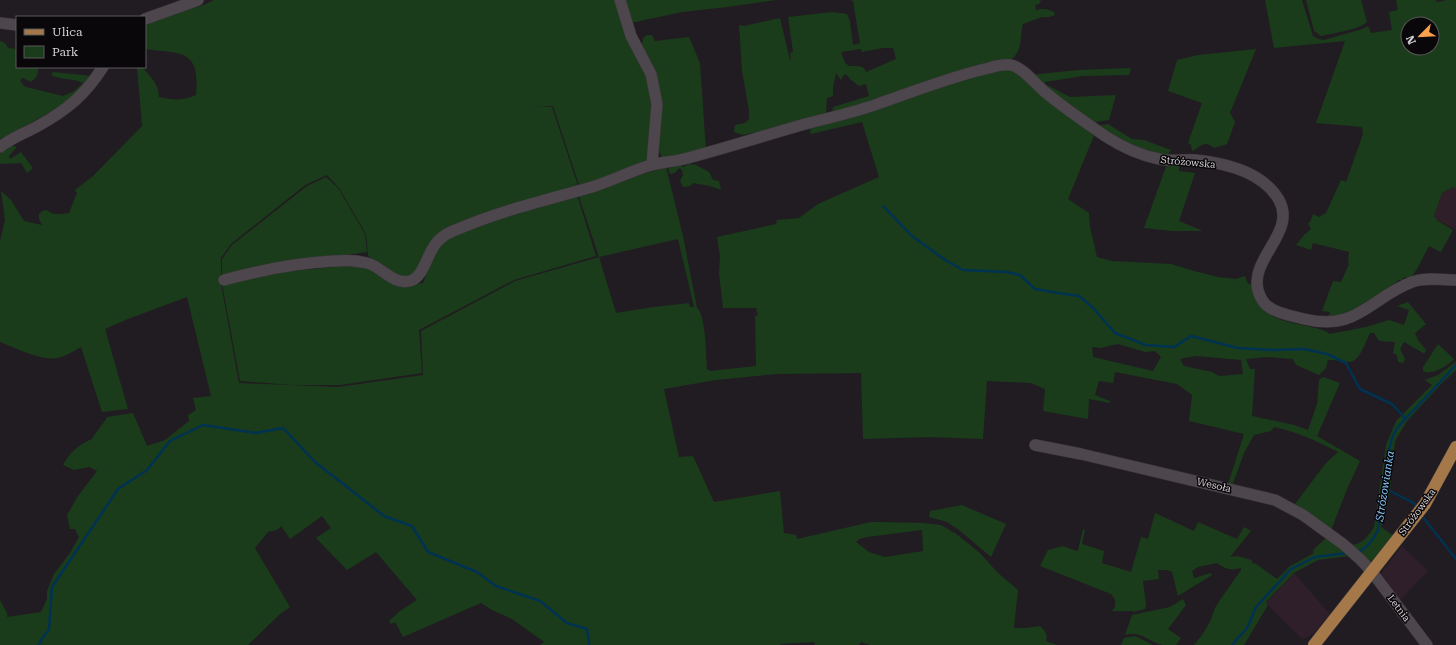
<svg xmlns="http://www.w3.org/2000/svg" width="1456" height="645" font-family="'Roboto Serif',serif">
	<rect width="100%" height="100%" fill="#211c21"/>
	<!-- commercial -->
	<g fill="#2e1f2b">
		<path d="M 1402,546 L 1428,571 L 1399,601 L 1379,576 Z"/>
		<path d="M 1294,573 L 1330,614 L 1316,631 L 1308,637 L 1302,639 L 1266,603 Z"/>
	</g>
	<!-- education -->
	<path fill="#2f1f29" d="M 1454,187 L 1456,189 L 1456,230 L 1436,219 L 1434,216 L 1442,193 Z"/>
	<!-- green -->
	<g fill="#1a3c1b" fill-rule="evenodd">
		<path d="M 214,0 L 616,0 L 625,35 L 650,84 L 652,117 L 647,160 L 639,167 L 580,188 L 553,106 L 537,106 L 552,107 L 579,189 L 515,206 L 510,193 L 515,207 L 454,230 L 411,278 L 397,277 L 372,261 L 368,255 L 366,234 L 339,188 L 327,175 L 307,184 L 290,197 L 231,244 L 221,258 L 221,284 L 239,383 L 338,387 L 423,375 L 421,331 L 515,281 L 599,257 L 578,194 L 666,167 L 683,236 L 697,308 C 706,315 706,357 707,369 L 710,371 L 756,366 L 755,316 L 758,315 L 756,308 L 723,308 L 719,273 L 720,256 L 717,237 L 776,224 L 777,220 L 799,218 L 818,204 L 879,177 L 862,122 L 811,134 L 810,132 L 811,126 L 832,113 L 833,107 L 869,96 L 866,84 L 859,86 L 850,79 L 846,74 L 843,76 L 841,80 L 836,73 L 833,87 L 833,96 L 827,98 L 826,113 L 753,137 L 752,133 L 743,135 L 734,132 L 735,125 L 745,123 L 749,119 L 749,111 L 742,71 L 739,25 L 744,26 L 780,18 L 790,60 L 791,60 L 790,53 L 793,52 L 788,17 L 832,12 L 847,14 L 850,21 L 853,45 L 860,43 L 853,1 L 850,0 L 1041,0 L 1039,4 L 1035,5 L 1036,10 C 1043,8 1048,9 1054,12 L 1055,15 L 1049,17 L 1042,17 L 1023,24 C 1019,39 1024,51 1009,61 L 1014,67 L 1095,133 L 1068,199 L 1089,213 L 1090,227 L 1097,257 L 1112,261 L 1171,264 L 1194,271 L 1218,277 L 1236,279 L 1245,276 L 1248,284 L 1251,284 C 1259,317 1278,320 1307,326 C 1315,328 1323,329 1330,334 L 1366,327 L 1389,320 L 1404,325 L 1409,310 L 1397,306 L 1408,302 L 1426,324 L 1415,333 L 1418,340 L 1426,350 L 1425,353 L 1423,353 L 1404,342 L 1400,349 L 1405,359 L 1403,363 L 1398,362 L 1397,355 L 1393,353 L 1395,342 L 1379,341 L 1374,333 L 1370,333 C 1364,345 1358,369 1342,360 C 1336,361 1333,360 1328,360 L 1326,368 L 1319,375 L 1296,365 L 1293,359 L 1267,357 L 1246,359 L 1250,369 L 1255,369 L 1252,416 L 1294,425 L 1308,430 L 1317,404 L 1319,380 L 1323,377 L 1340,383 L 1317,436 L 1360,461 L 1348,487 L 1331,530 L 1295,504 L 1326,463 L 1338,452 C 1317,441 1297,432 1274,427 L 1271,431 L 1254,435 L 1244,453 L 1232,486 L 1228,484 L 1244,434 L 1189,421 L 1192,395 L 1177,384 L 1115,372 L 1113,383 L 1099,381 L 1095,395 L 1110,401 L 1110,403 L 1089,399 L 1088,419 L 1043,411 L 1045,389 L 1031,383 L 987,381 L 983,439 L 930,437 L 863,439 L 861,373 L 776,374 L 716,380 L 664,389 L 679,457 L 693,456 L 714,502 L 780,491 L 784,533 L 796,535 L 797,539 L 871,522 L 880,522 L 922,523 L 941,525 L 950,530 L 953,533 L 954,532 L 980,553 L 998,573 L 1018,590 L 1014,628 L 1025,628 L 1040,626 C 1045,631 1048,634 1046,641 L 1057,645 L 870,645 L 861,642 L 859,645 L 815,645 L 814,642 L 781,644 L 780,645 L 540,645 L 544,642 L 512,619 L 492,610 L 481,603 L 403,637 L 395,622 L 391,624 L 389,621 L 400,611 L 417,600 L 376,552 L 347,570 L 316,538 L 331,528 L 322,516 L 290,539 L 281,526 L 277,530 L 268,532 L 255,548 L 290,607 L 280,614 L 248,645 L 0,645 L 0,600 L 7,613 L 7,617 L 41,612 L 47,599 L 47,591 L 54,574 L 70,553 L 79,537 L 75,529 L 70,529 L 67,515 L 78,496 L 97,471 L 89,467 L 74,470 L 63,465 C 70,452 78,445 92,439 C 96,431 103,425 107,417 L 133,413 L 147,446 L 165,440 L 189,421 L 188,415 L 196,410 L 193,398 L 211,396 L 187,297 L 128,319 L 105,329 L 128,409 L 102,412 L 81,347 C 74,351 66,356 58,358 C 42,361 15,348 0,342 L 0,241 L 5,220 L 1,191 L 11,200 L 24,221 L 42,225 L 39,219 L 39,214 C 49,205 47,214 56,214 C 60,215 65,213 69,213 L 77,193 L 75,190 L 93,176 L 142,126 L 137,67 L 142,67 C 150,76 159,84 159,97 C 174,100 181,101 196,95 C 200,49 183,54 145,49 L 145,26 L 173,12 L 201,6 ZM 883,48 L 893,48 L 896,59 L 866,72 L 864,68 L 859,66 L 849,66 L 845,63 L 841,52 L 861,49 L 862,52 ZM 678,239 L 694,307 L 690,307 L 689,303 L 653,307 L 616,313 L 599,257 ZM 1118,344 L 1145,352 L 1155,351 L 1161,357 L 1153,371 L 1093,357 L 1092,347 L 1100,348 ZM 1195,356 L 1241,360 L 1243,374 L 1219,376 L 1212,372 L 1184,366 L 1180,359 ZM 922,530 L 923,551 L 885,557 L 869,552 L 856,542 L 859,539 L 867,537 Z"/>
		<path d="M 625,0 L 776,0 L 727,7 L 682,12 L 631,23 Z"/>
		<path d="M 1265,0 L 1302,0 L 1313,36 L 1318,39 L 1324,40 L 1362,29 L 1368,26 L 1371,33 L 1392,30 L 1389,12 L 1398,10 L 1396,0 L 1435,0 L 1438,2 L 1446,0 L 1456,0 L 1456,189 L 1453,187 L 1442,193 L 1434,216 L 1438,221 L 1453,230 L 1441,252 L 1429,246 L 1417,269 L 1410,279 L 1404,277 L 1402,280 L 1399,280 L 1379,295 L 1345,315 L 1328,317 L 1330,312 L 1322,311 L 1333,281 L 1341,282 L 1349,264 L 1348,262 L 1349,252 L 1313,243 L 1311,250 L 1296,245 L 1304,235 L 1311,229 L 1308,223 L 1310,222 L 1313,214 L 1319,217 L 1326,213 L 1341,180 L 1346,182 L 1363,134 L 1362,127 L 1316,123 L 1345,41 L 1274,48 ZM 1408,24 L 1432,24 L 1432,48 L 1408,48 Z"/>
		<path d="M 1306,0 L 1361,0 L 1367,22 C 1358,30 1333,33 1321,36 L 1314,31 Z"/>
		<path d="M 647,35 L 652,35 L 655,41 L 689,37 L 700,63 L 706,151 L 664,160 L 659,152 L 660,133 L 656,70 L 642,45 L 643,38 Z"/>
		<path d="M 0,41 C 4,41 7,45 8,48 L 17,49 L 17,67 L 38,68 C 39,74 36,78 31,82 L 23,78 L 20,80 L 23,85 L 26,87 L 63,96 L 74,91 L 83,83 C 72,78 61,80 51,75 L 53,72 L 91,76 L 78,93 L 53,111 L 0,139 Z"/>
		<path d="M 1256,49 L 1230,113 L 1235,122 L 1227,144 L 1214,148 C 1205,139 1200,147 1192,151 L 1191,145 L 1188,143 L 1202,103 L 1168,91 L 1177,60 L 1198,55 Z"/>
		<path d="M 1131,68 L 1129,75 L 1083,76 L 1045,82 L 1045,84 L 1070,97 L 1116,95 L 1109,120 L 1095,122 L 1089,122 L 1030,75 L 1078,70 Z"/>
		<path d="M 1108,124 L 1132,139 L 1144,140 L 1171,150 L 1166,158 L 1145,154 L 1096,126 Z"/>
		<path d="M 11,146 L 15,146 L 16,148 L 9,156 L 10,159 L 21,152 L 33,168 L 27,173 L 21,163 L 0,164 L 0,154 Z"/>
		<path d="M 689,164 L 696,165 L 709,172 L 713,180 L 719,181 L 721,190 L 710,186 L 693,183 L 690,186 L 683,187 L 680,181 L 683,175 L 682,170 L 679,168 L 675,173 L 670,174 L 668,168 L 679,165 L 683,167 Z"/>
		<path d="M 1167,164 L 1179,165 L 1179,171 L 1195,173 L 1179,221 L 1203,231 L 1172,231 L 1144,228 Z"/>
		<path d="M 326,177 L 338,188 L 365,234 L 367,252 L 249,268 L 222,277 L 222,259 L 232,245 L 307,186 Z"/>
		<path d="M 577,195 L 596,256 L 514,280 L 419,330 L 422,373 L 340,385 L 292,385 L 240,381 L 222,284 L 260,274 L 344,266 L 358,266 L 370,269 L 400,286 L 423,283 L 438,245 L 468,229 Z"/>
		<path d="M 1438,344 L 1454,359 C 1447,366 1432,376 1423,371 L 1423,367 Z"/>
		<path d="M 1456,362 L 1456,370 L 1441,384 L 1407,421 L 1395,441 L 1390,491 L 1381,527 L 1394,536 L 1371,562 L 1350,545 C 1361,545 1369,536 1374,527 L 1386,445 L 1396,421 L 1432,385 L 1425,380 L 1427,379 L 1438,375 Z"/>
		<path d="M 962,505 L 1006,524 L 991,557 L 959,530 L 947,522 L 929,517 L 930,511 Z"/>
		<path d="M 1155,513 L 1194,531 L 1198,522 L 1237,539 L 1244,527 L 1251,531 L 1230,557 L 1237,556 L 1252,560 L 1252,563 L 1256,564 L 1277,579 L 1290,566 L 1314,553 L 1313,550 L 1326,538 L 1350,556 L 1318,560 L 1294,573 L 1266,602 L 1268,605 L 1244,645 L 1194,645 L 1202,635 L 1210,622 L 1215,608 L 1222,597 L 1241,570 L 1241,568 C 1233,571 1224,569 1217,563 L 1198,567 L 1192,571 L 1194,578 L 1211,573 L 1212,575 L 1178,596 L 1172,572 L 1167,570 L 1158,570 L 1159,579 L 1143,581 L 1146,605 L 1145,609 L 1133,612 L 1133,611 L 1111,611 L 1114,609 C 1116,603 1116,599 1111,594 L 1040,566 L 1048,550 L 1063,546 L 1077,551 L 1078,550 L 1083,529 L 1085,530 L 1082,544 L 1104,551 L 1102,563 L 1131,572 L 1141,537 L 1148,539 Z"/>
		<path d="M 1183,599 L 1186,605 L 1168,629 L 1181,638 L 1176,645 C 1172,645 1167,645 1163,645 C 1149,643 1141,630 1125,635 L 1132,615 L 1170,607 Z"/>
		<path d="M 1135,636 L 1153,645 L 1121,645 L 1124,638 Z"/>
	</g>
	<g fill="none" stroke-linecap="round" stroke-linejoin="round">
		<!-- stream -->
		<g stroke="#003252" stroke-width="2.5">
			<path d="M 883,206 L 912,236 L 945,260 L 963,270 L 1007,272 L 1020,275 L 1035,289 L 1058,293 L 1079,296 L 1093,308 L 1115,333 L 1146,345 L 1174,347 L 1191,336 L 1238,348 L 1273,350 L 1304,349 L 1327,354 L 1346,363 L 1360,389 L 1392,404 L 1405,418"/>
			<path d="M 1384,488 L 1414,503 L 1417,508"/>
			<path d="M 1422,516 L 1456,559"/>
			<path d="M 1357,552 C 1366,550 1374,538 1378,530 L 1389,450 L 1392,438 L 1397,428 L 1456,365"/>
			<path d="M 38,645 L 49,629 L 52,587 L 118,489 L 147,470 L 170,441 L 203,425 L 256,433 L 283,428 L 315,462 L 384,516 L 412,526 L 428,552 L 477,572 L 496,586 L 540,601 L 567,623 L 587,629 L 589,645"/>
			<path d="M 1232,645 L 1247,628 L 1256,607 L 1291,569 L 1315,557 L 1348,553"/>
		</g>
		<defs>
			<g id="minor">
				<path d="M 620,0 L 631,36 L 651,74 L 657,104 L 652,164"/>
				<path d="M 145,19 L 198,0"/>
				<path d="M 0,23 L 17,25"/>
				<path d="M 0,147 C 11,138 25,133 38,126 C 67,110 85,95 103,67"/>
				<path d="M 224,280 C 261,270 295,263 333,261 C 340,261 348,260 355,261 C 360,262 365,262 370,264 C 383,269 394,285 410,281 C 425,277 427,250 439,240 C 444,235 452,231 458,229 C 502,210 547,200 592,187 C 611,181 629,172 648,166 C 659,162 672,162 684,159 C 722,149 760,137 798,126 C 826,118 855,113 883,102 C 918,90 953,76 989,68 C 995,66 1004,64 1011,65 C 1024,68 1035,84 1045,92 C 1064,108 1085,122 1105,136 C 1122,147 1138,155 1159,159 C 1171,162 1183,159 1195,160 C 1225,163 1263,172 1279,200 C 1298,234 1244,261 1260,296 C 1262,300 1265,305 1269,307 C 1278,314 1293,316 1304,319 C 1357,332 1370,298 1412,282 C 1425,277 1442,280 1456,280"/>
				<path d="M 1035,445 L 1081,454 L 1275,500 L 1303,515 L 1343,544 L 1361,560 L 1372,572 L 1427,645"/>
			</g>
			<path id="major" d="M 1314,645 L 1425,504 L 1456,447"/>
		</defs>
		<!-- minor casing -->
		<use href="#minor" stroke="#3b373b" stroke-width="12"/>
		<!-- major casing -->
		<use href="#major" stroke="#3b373b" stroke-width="13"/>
		<!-- minor -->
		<use href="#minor" stroke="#4d464c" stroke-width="11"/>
		<!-- major -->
		<use href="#major" stroke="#a57849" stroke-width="12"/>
	</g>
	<g text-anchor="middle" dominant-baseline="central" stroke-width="3" stroke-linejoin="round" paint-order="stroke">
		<!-- street labels -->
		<g font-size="10" fill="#d6d2d6" stroke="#090709">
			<text transform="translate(1188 162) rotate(5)">Stróżowska</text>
			<text transform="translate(1214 485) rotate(13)">Wesoła</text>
			<text transform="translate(1417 512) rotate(-54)">Stróżowska</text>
			<text transform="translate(1399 608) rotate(53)">Letnia</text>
		</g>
		<!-- water labels -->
		<g font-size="11" font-style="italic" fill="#86c8fd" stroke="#090709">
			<text transform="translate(1385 486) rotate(-81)">Stróżowianka</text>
		</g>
	</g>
	<!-- legend -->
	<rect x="16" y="16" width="130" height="52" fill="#090709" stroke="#5b585b"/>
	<rect x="24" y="29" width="20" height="6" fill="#a57849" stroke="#5b585b"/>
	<text x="52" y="36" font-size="12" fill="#d6d2d6">Ulica</text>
	<rect x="24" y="46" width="20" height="12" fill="#1a3c1b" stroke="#5b585b"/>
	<text x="52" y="56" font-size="12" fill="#d6d2d6">Park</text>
	<!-- north arrow -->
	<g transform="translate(1420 36) rotate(246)"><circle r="19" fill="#090709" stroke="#5b585b"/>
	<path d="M0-3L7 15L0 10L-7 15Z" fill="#f9a04d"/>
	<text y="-6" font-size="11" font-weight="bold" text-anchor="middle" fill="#d6d2d6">N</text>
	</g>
</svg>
